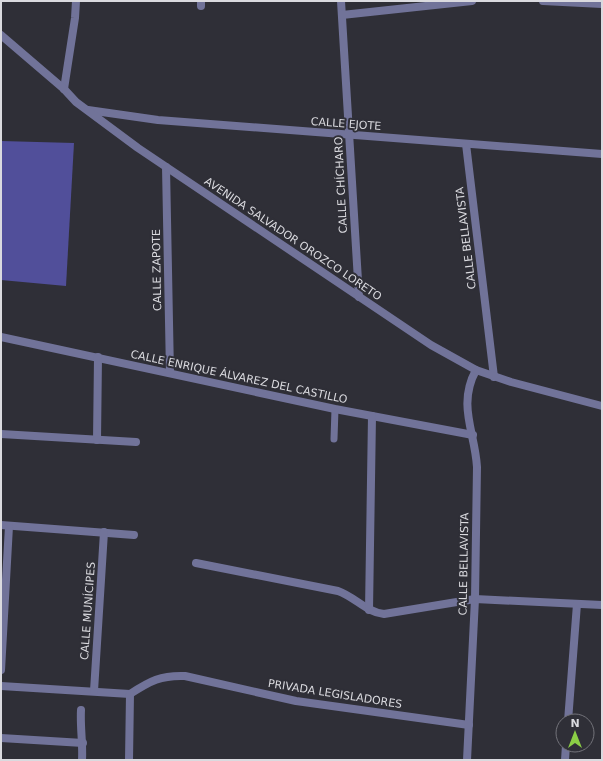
<svg xmlns="http://www.w3.org/2000/svg" width="603" height="761" font-family="'DejaVu Sans',sans-serif">
	<rect width="100%" height="100%" fill="#2f2f37"/>
	<!-- green -->
	<path fill="#514f9a" d="M 1,141 L 74,143 L 66,286 L 1,280 Z"/>
	<g fill="none" stroke-linecap="round" stroke-linejoin="round">
		<!-- service -->
		<path stroke="#717399" stroke-width="7" d="M 334,439 L 335,409"/>
		<!-- minor -->
		<g stroke="#717399" stroke-width="8">
			<path d="M 341,1 L 359,297"/>
			<path d="M 543,1 L 602,4"/>
			<path d="M 201,6 L 201,1"/>
			<path d="M 342,15 L 472,1"/>
			<path d="M 64,89 L 75,18 L 76,1"/>
			<path d="M 88,110 L 158,120 L 602,154"/>
			<path d="M 466,144 L 494,377"/>
			<path d="M 166,167 L 170,373"/>
			<path d="M 1,337 L 335,409 L 473,435"/>
			<path d="M 1,434 L 136,442"/>
			<path d="M 97,440 L 98,357"/>
			<path d="M 1,525 L 134,535"/>
			<path d="M 196,563 L 338,591 C 355,597 366,612 384,614 L 475,599 L 602,605"/>
			<path d="M 369,610 L 372,416"/>
			<path d="M 1,670 L 9,526"/>
			<path d="M 1,686 L 130,694"/>
			<path d="M 94,691 L 104,532"/>
			<path d="M 130,694 C 150,681 161,675 185,676 L 296,701 L 469,725"/>
			<path d="M 81,710 C 80,727 83,743 82,760"/>
			<path d="M 568,721 L 577,604"/>
			<path d="M 1,738 L 83,743"/>
			<path d="M 129,760 L 130,694"/>
			<path d="M 467,760 L 475,599 L 477,467 C 475,432 457,405 476,370"/>
			<path d="M 565,760 L 566,745"/>
		</g>
		<!-- tertiary -->
		<path stroke="#717399" stroke-width="8" d="M 1,35 L 64,89 L 76,102 L 138,148 L 431,345 L 476,370 L 511,382 L 602,406"/>
	</g>
	<g text-anchor="middle" dominant-baseline="central" stroke-width="4" stroke-linejoin="round" paint-order="stroke">
		<!-- street labels -->
		<g font-size="11" fill="#dadadf" stroke="#2f2f37">
			<text transform="translate(346 124) rotate(4)">CALLE EJOTE</text>
			<text transform="translate(341 185) rotate(-93)">CALLE CHÍCHARO</text>
			<text transform="translate(466 238) rotate(-97)">CALLE BELLAVISTA</text>
			<text transform="translate(293 239) rotate(34)">AVENIDA SALVADOR OROZCO LORETO</text>
			<text transform="translate(157 270) rotate(-91)">CALLE ZAPOTE</text>
			<text transform="translate(239 377) rotate(12)">CALLE ENRIQUE ÁLVAREZ DEL CASTILLO</text>
			<text transform="translate(464 564) rotate(-89)">CALLE BELLAVISTA</text>
			<text transform="translate(88 611) rotate(-86)">CALLE MUNÍCIPES</text>
			<text transform="translate(335 694) rotate(9)">PRIVADA LEGISLADORES</text>
		</g>
	</g>
	<!-- border -->
	<rect width="603" height="761" fill="none" stroke="#dadadf" stroke-width="4"/>
	<!-- north arrow -->
	<g transform="translate(575 733)"><circle r="19" fill="#2f2f37" stroke="#73737a"/>
	<path d="M0-3L7 15L0 10L-7 15Z" fill="#8bce46"/>
	<text y="-6" font-size="11" font-weight="bold" text-anchor="middle" fill="#dadadf">N</text>
	</g>
</svg>
